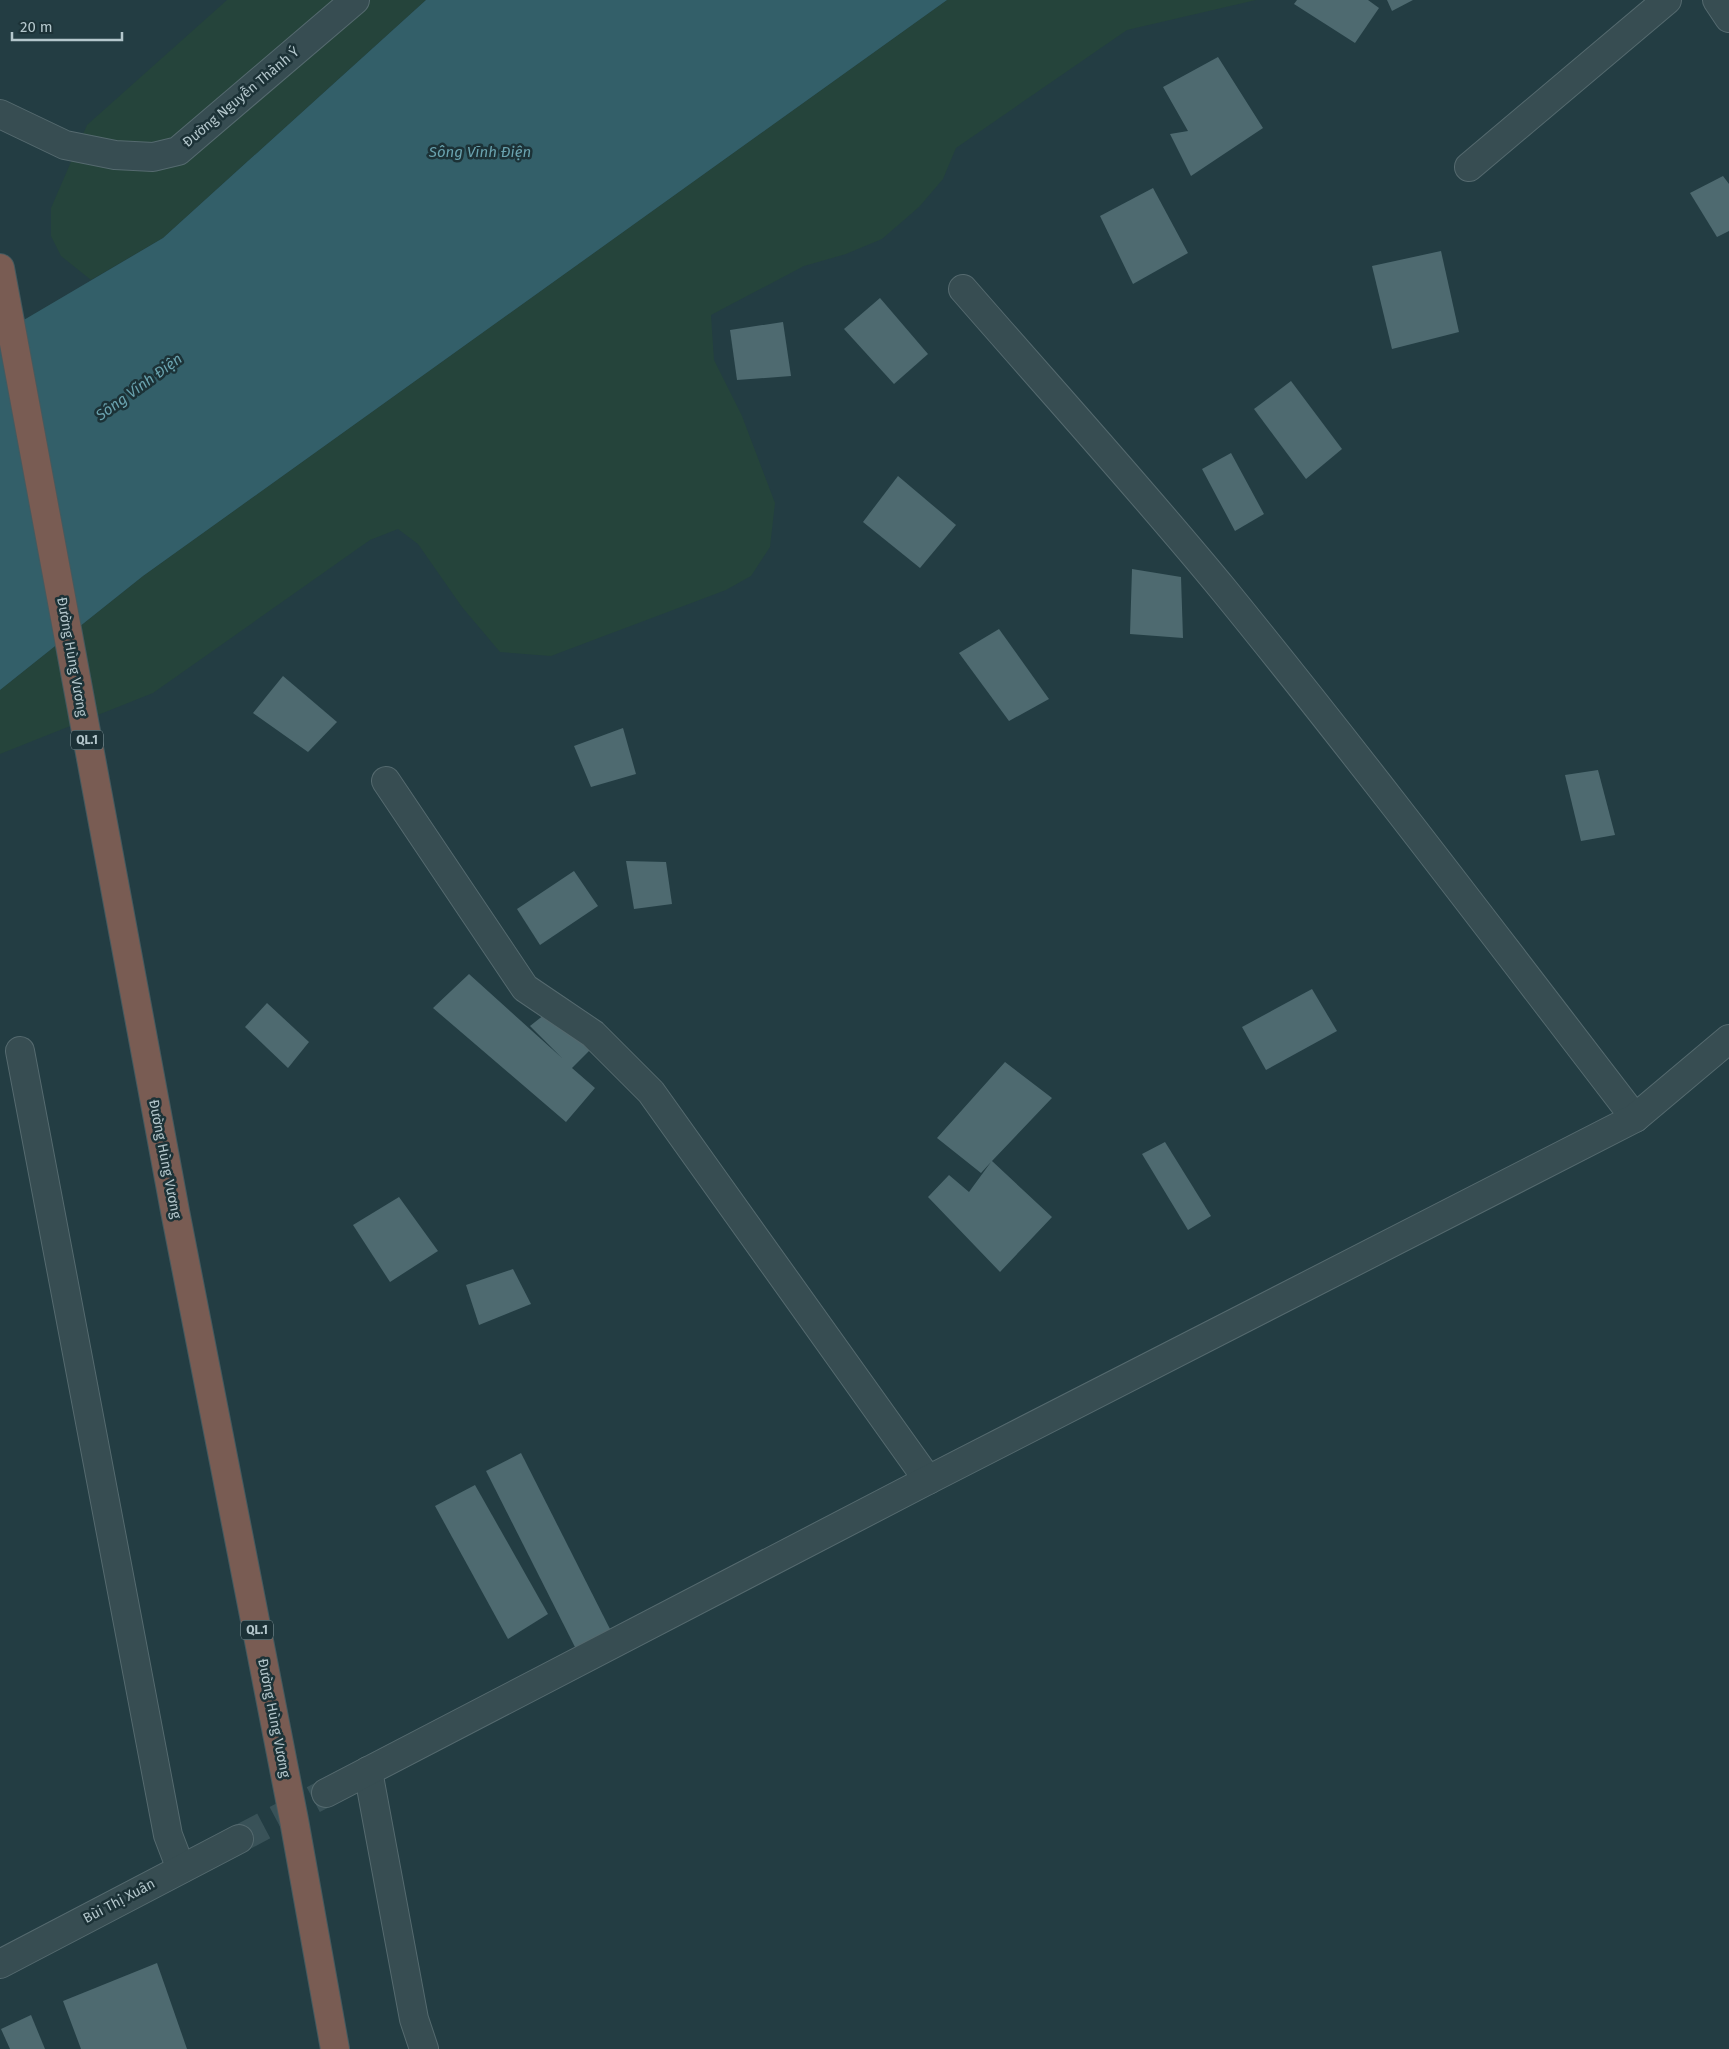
<svg xmlns="http://www.w3.org/2000/svg" width="1729" height="2049" font-family="'Fira Sans',sans-serif">
	<rect width="100%" height="100%" fill="#233d43"/>
	<!-- green -->
	<g fill="#25443b">
		<path d="M 227,0 L 426,0 L 163,238 L 91,280 L 61,256 L 51,236 L 51,208 L 87,125 Z"/>
		<path d="M 947,0 L 1256,0 L 1127,30 L 956,148 L 943,179 L 919,207 L 882,239 L 846,254 L 804,266 L 711,315 L 714,360 L 742,416 L 775,503 L 770,547 L 751,576 L 726,590 L 551,656 L 500,652 L 462,607 L 418,544 L 398,529 L 370,540 L 153,693 L 0,754 L 0,690 L 143,576 Z"/>
	</g>
	<!-- water -->
	<path fill="#335f69" d="M 426,0 L 947,0 L 143,576 L 0,690 L 0,334 L 163,238 Z"/>
	<!-- building -->
	<g fill="#4e6a70">
		<path d="M 1297,0 L 1368,0 L 1379,8 L 1355,43 L 1294,4 Z"/>
		<path d="M 1387,0 L 1413,0 L 1392,11 Z"/>
		<path d="M 1218,57 L 1263,128 L 1191,176 L 1170,134 L 1188,131 L 1163,87 Z"/>
		<path d="M 1723,176 L 1729,184 L 1729,231 L 1717,237 L 1690,193 Z"/>
		<path d="M 1153,188 L 1188,253 L 1133,284 L 1100,216 Z"/>
		<path d="M 1441,251 L 1459,332 L 1392,349 L 1372,266 Z"/>
		<path d="M 880,298 L 928,354 L 894,384 L 844,329 Z"/>
		<path d="M 783,322 L 791,376 L 737,380 L 730,330 Z"/>
		<path d="M 1291,381 L 1342,449 L 1306,479 L 1254,409 Z"/>
		<path d="M 1231,453 L 1264,514 L 1235,531 L 1202,469 Z"/>
		<path d="M 898,476 L 956,525 L 920,568 L 863,522 Z"/>
		<path d="M 1132,569 L 1181,577 L 1183,638 L 1130,634 Z"/>
		<path d="M 999,629 L 1049,699 L 1009,721 L 959,653 Z"/>
		<path d="M 283,676 L 337,722 L 308,752 L 253,713 Z"/>
		<path d="M 623,728 L 636,774 L 591,787 L 574,746 Z"/>
		<path d="M 1598,770 L 1615,835 L 1581,841 L 1565,775 Z"/>
		<path d="M 626,861 L 666,862 L 672,904 L 634,909 Z"/>
		<path d="M 574,871 L 598,906 L 540,945 L 517,909 Z"/>
		<path d="M 469,974 L 562,1058 L 530,1026 L 554,1007 L 600,1040 L 572,1068 L 595,1088 L 566,1122 L 433,1008 Z"/>
		<path d="M 1312,989 L 1337,1031 L 1266,1070 L 1242,1027 Z"/>
		<path d="M 267,1003 L 309,1042 L 288,1068 L 245,1027 Z"/>
		<path d="M 1005,1062 L 1052,1098 L 992,1161 L 1052,1217 L 1000,1272 L 928,1197 L 949,1175 L 969,1192 L 991,1162 L 981,1173 L 937,1138 Z"/>
		<path d="M 1165,1142 L 1211,1216 L 1188,1230 L 1142,1154 Z"/>
		<path d="M 399,1197 L 438,1251 L 390,1282 L 353,1225 Z"/>
		<path d="M 513,1269 L 531,1304 L 479,1325 L 466,1285 Z"/>
		<path d="M 521,1453 L 611,1631 L 577,1651 L 486,1471 Z"/>
		<path d="M 475,1485 L 548,1614 L 508,1639 L 435,1506 Z"/>
		<path d="M 157,1963 L 187,2049 L 81,2049 L 63,2001 Z"/>
		<path d="M 31,2015 L 45,2049 L 10,2049 L 1,2029 Z"/>
	</g>
	<g fill="none" stroke-linecap="round" stroke-linejoin="round">
		<!-- street-tunnel -->
		<path stroke="#395258" stroke-width="28" stroke-dasharray="28 14" stroke-linecap="butt" d="M 239,1839 L 326,1793"/>
		<defs>
			<g id="street">
				<path d="M 1717,0 L 1729,18"/>
				<path d="M 0,114 L 65,145 L 115,155 L 153,157 L 178,151 L 355,0"/>
				<path d="M 1469,167 L 1667,0"/>
				<path d="M 963,289 C 1050,389 1139,487 1223,589 C 1364,762 1499,941 1635,1118"/>
				<path d="M 386,781 L 525,988 L 593,1034 L 651,1092 L 928,1480"/>
				<path d="M 20,1051 L 168,1835 L 181,1869"/>
				<path d="M 368,1771 L 414,2019 L 424,2049"/>
				<path d="M 326,1793 L 928,1480 L 1635,1118 L 1729,1039"/>
				<path d="M 0,1964 L 239,1839"/>
			</g>
			<path id="highway" d="M 0,268 L 175,1211 L 294,1820 L 335,2049"/>
		</defs>
		<!-- street casing -->
		<use href="#street" stroke="#556a6f" stroke-width="30"/>
		<!-- highway casing -->
		<use href="#highway" stroke="#455a5f" stroke-width="30"/>
		<!-- street -->
		<use href="#street" stroke="#374d52" stroke-width="28"/>
		<!-- highway -->
		<use href="#highway" stroke="#795c53" stroke-width="28"/>
	</g>
	<g text-anchor="middle" dominant-baseline="central" stroke-width="5" stroke-linejoin="round" paint-order="stroke">
		<!-- shield labels -->
		<g fill="#1c3237" stroke="#869a9f" stroke-width="1">
			<rect x="71" y="730.5" width="32" height="19" rx="4"/>
			<rect x="241" y="1620.5" width="32" height="19" rx="4"/>
		</g>
		<g font-size="12" font-weight="bold" fill="#b4c7cc">
			<text x="87" y="740">QL.1</text>
			<text x="257" y="1630">QL.1</text>
		</g>
		<!-- street labels -->
		<g font-size="14" fill="#b4c7cc" stroke="#1c3237">
			<text transform="translate(241 97) rotate(-40)">Đường Nguyễn Thành Ý</text>
			<text transform="translate(72 657) rotate(80)">Đường Hùng Vương</text>
			<text transform="translate(165 1159) rotate(79)">Đường Hùng Vương</text>
			<text transform="translate(274 1718) rotate(79)">Đường Hùng Vương</text>
			<text transform="translate(119 1901) rotate(-28)">Bùi Thị Xuân</text>
		</g>
		<!-- water labels -->
		<g font-size="15" font-style="italic" fill="#6aa3af" stroke="#1c3237">
			<text x="480" y="152">Sông Vĩnh Điện</text>
			<text transform="translate(139 387) rotate(-36)">Sông Vĩnh Điện</text>
		</g>
	</g>
	<!-- scale -->
	<path d="M12 32v8h110v-8" fill="none" stroke="#b4c7cc" stroke-width="2.5"/>
	<text x="20" y="32" font-size="15" fill="#b4c7cc" stroke="#1c3237" stroke-width="4" paint-order="stroke">20 m</text>
</svg>
